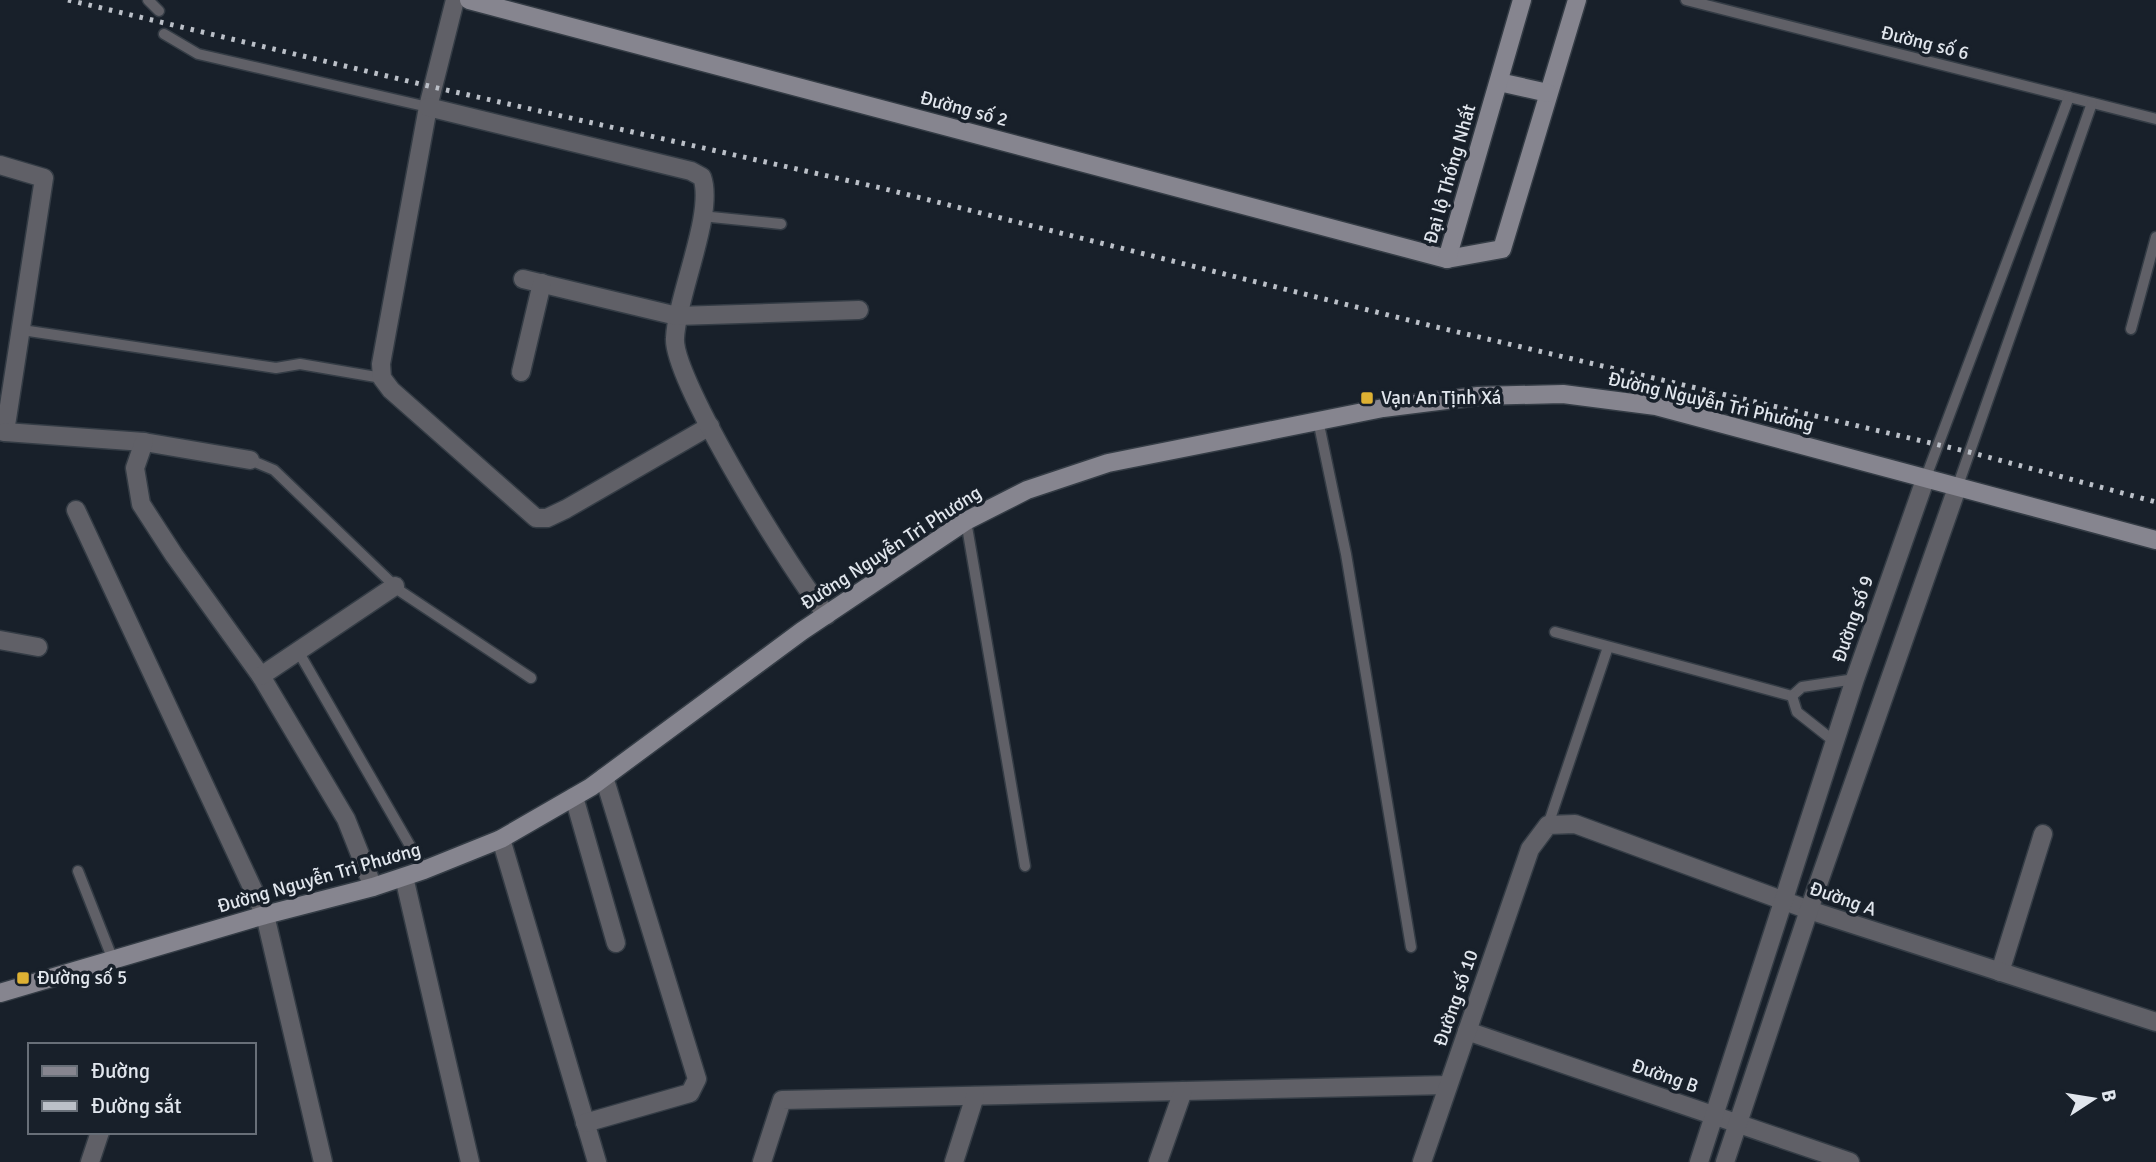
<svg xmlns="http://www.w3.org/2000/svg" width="2156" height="1162" font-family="Signika,sans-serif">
	<rect width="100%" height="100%" fill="#18202a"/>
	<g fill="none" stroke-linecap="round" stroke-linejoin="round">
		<defs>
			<g id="lane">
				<path d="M 148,0 L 159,11"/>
				<path d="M 1686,0 L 2156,119"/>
				<path d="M 164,34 L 198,54 L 428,107"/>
				<path d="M 701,216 L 781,224"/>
				<path d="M 2131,329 L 2156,237"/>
				<path d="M 22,330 L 276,368 L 300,364 L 382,378"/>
				<path d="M 1318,420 L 1346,554 L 1411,947"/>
				<path d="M 250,460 L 274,470 L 400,591 L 531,678"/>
				<path d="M 1926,477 L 2069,97"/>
				<path d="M 1957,488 L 2092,103"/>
				<path d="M 966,521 L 1025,866"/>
				<path d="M 1555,632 L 1792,696"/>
				<path d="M 298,651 L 424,870"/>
				<path d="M 1792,696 L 1802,687 L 1855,679"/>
				<path d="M 1792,696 L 1797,712 L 1835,742"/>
				<path d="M 1548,825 L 1608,647"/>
				<path d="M 78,871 L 113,960"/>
			</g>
			<g id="street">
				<path d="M 455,0 L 428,107 L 381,364 L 382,378 L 391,390 L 536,518 L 547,518 L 566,509 L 710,426"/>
				<path d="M 428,107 L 691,171 L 702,177 C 715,213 677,295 675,338 C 672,379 795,578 827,615"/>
				<path d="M 0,165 L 44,178 L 5,432 L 0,431"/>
				<path d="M 523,279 L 677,316 L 859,310"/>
				<path d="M 521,372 L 542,283"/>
				<path d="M 5,432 L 144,442 L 250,460"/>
				<path d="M 144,442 L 135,468 L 141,504 L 174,555 L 261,676 L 346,819 L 373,887"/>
				<path d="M 76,510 L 265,915 L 323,1162"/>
				<path d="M 0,640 L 38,647"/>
				<path d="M 261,676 L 395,586"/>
				<path d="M 574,797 L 616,943"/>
				<path d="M 501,839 L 597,1162"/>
				<path d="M 404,877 L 470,1162"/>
				<path d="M 2000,972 L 2043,834"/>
				<path d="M 1467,1031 L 1850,1162"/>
				<path d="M 585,1123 L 690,1093 L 697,1079 L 604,777"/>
				<path d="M 90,1162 L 100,1132"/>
				<path d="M 762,1162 L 782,1100 L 1448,1085"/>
				<path d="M 954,1162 L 975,1096"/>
				<path d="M 1158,1162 L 1183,1091"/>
				<path d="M 1422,1162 L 1530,849 L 1548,825 L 1575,824 L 1809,910 L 2156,1022"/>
				<path d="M 1699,1162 L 1855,679 L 1926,477"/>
				<path d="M 1725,1162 L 1809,910 L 1957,488"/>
			</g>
			<g id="secondary">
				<path d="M 469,0 L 1447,259 L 1502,249 L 1577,0"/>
				<path d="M 1499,82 L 1548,93"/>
				<path d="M 1447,259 L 1522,0"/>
				<path d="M 0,993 L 265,915 L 373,887 L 424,870 L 501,839 L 591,787 L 802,631 L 966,521 L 1027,490 L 1108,463 L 1383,408 L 1478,396 L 1563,394 L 1656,406 L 2156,540"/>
			</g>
		</defs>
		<!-- lane casing -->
		<use href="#lane" stroke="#343c45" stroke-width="13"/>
		<!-- street casing -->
		<use href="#street" stroke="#343c45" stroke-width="21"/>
		<!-- secondary casing -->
		<use href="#secondary" stroke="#343c45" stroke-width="21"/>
		<!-- lane -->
		<use href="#lane" stroke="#606067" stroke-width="10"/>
		<!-- street -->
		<use href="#street" stroke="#606067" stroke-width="18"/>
		<!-- secondary -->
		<use href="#secondary" stroke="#86858f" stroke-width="18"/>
		<!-- rail -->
		<path stroke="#bbc0c8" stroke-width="5" stroke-dasharray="3.5 7" stroke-linecap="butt" d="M 68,0 L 433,87 L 881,188 L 1432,326 L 1969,452 L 2156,502"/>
	</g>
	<!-- markers -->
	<g fill="#deb133" stroke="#18202a" stroke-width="2.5">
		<rect x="1360" y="391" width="14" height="14" rx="3.5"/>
		<rect x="16" y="971" width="14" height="14" rx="3.5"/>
	</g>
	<g text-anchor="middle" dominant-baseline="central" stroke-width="7" stroke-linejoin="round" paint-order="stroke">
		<!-- street labels -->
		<g font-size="19" fill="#e1e6ed" stroke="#18202a">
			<text transform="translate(1925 43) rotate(14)">Đường số 6</text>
			<text transform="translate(964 109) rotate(15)">Đường số 2</text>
			<text transform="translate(1450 174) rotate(-74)">Đại lộ Thống Nhất</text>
			<text transform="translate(1711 402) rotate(13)">Đường Nguyễn Tri Phương</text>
			<text transform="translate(891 548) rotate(-33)">Đường Nguyễn Tri Phương</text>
			<text transform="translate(1853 619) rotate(-71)">Đường số 9</text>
			<text transform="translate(319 878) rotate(-16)">Đường Nguyễn Tri Phương</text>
			<text transform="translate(1843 899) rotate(19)">Đường A</text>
			<text transform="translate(1456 998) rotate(-71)">Đường số 10</text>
			<text transform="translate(1665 1076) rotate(19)">Đường B</text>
		</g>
		<!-- poi labels -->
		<g font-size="19" fill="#e1e6ed" stroke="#18202a" text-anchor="start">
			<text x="1381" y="398">Vạn An Tịnh Xá</text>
			<text x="37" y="978">Đường số 5</text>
		</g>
	</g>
	<!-- legend -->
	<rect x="28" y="1043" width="228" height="91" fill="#18202a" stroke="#686f78" stroke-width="2"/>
	<rect x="42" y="1066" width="35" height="10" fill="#86858f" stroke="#686f78" stroke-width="2"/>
	<text x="91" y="1078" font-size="21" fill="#e1e6ed">Đường</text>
	<rect x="42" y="1101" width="35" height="10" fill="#bbc0c8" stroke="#686f78" stroke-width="2"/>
	<text x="91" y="1113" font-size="21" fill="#e1e6ed">Đường sắt</text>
	<!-- north arrow -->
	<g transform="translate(2093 1099) rotate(78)" stroke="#18202a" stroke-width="5" paint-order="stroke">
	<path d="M0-5L12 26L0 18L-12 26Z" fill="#e1e6ed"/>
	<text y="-10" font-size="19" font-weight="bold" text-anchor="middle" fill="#e1e6ed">B</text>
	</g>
</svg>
